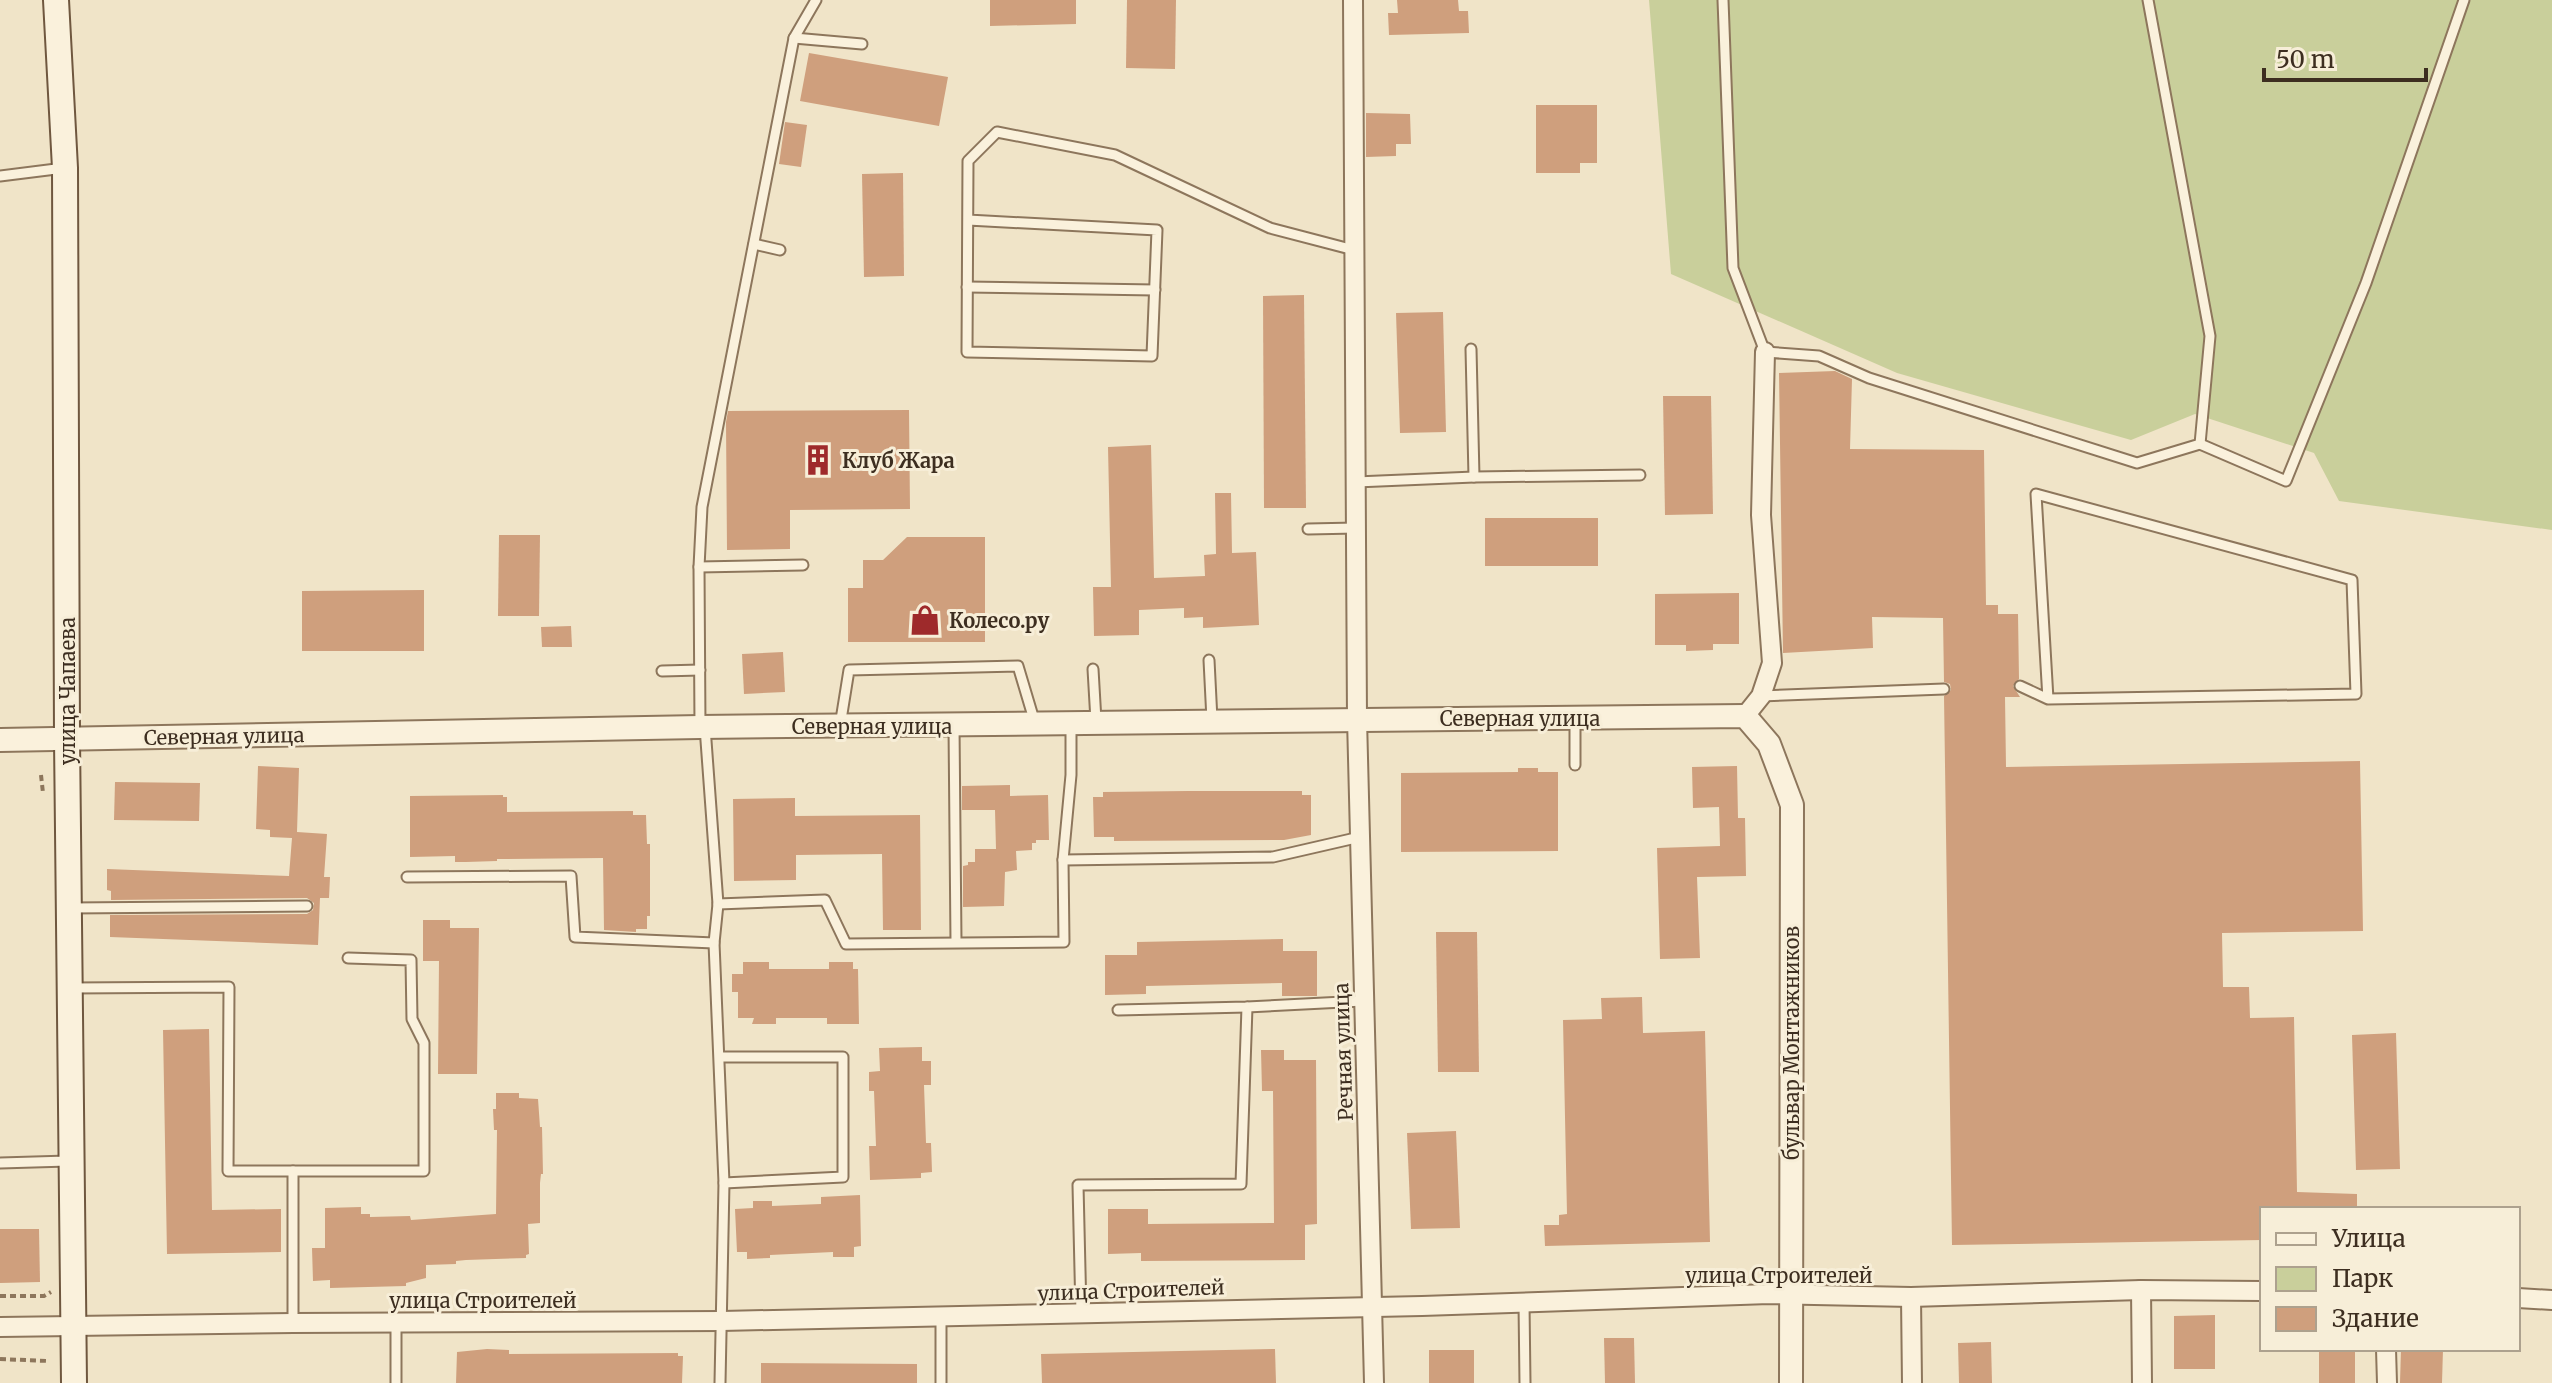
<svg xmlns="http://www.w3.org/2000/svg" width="2552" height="1383" font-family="Merriweather,serif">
	<rect width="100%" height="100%" fill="#f0e4c8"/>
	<!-- green -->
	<path fill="#c9cf9b" d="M 1649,0 L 2552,0 L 2552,530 L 2339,501 L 2314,453 L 2195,414 L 2131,440 L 1897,373 L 1671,274 Z"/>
	<!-- building -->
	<g fill="#cf9f7d">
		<path d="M 990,0 L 1076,0 L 1076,24 L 990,26 Z"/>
		<path d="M 1127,0 L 1176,0 L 1175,69 L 1126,68 Z"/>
		<path d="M 1397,0 L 1458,0 L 1459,11 L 1468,11 L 1469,33 L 1389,35 L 1388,13 L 1398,13 Z"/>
		<path d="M 809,53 L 948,77 L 939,126 L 800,101 Z"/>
		<path d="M 1536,105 L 1597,105 L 1597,163 L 1580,163 L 1580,173 L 1536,173 Z"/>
		<path d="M 1366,113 L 1410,114 L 1411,144 L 1396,144 L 1396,156 L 1366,157 Z"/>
		<path d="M 785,122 L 807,125 L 801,167 L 779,164 Z"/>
		<path d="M 903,173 L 904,276 L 864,277 L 862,174 Z"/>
		<path d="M 1304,295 L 1306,508 L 1264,508 L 1263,296 Z"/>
		<path d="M 1443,312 L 1446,432 L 1400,433 L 1396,313 Z"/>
		<path d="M 1835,371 L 1852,379 L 1850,449 L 1984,450 L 1986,605 L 1998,605 L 1998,614 L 2018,614 L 2019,679 L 2013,686 L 2020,697 L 2005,697 L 2006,767 L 2360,761 L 2363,931 L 2222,933 L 2223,987 L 2249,987 L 2250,1018 L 2294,1017 L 2297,1192 L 2357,1194 L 2357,1209 L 2262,1209 L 2262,1240 L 1952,1245 L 1944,696 L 1951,690 L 1950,684 L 1944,682 L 1943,618 L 1872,617 L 1873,648 L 1783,653 L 1779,373 Z"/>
		<path d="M 1663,396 L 1711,396 L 1713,514 L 1665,515 Z"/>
		<path d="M 909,410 L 910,509 L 790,510 L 790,549 L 727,550 L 726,422 L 728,411 Z"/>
		<path d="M 1151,445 L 1154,578 L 1205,576 L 1204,555 L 1216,554 L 1215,493 L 1231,493 L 1232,553 L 1256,552 L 1259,625 L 1203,628 L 1203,617 L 1184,618 L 1184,608 L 1139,610 L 1139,635 L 1094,636 L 1093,587 L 1111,587 L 1108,447 Z"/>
		<rect x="1485" y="518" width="113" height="48"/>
		<path d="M 499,535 L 540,535 L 539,616 L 498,616 Z"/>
		<path d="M 907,537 L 985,537 L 985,642 L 848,642 L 848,588 L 863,588 L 863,560 L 883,560 Z"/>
		<path d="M 424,590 L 424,651 L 302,651 L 302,591 Z"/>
		<path d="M 1739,593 L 1739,644 L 1713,644 L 1713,650 L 1686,651 L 1686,645 L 1655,645 L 1655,594 Z"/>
		<path d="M 571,626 L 572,647 L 542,647 L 541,627 Z"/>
		<path d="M 783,652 L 785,692 L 744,694 L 742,654 Z"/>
		<path d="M 258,766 L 299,768 L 297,832 L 327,834 L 324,877 L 330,877 L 329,898 L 320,898 L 318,945 L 110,937 L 110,915 L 307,914 L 313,910 L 314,903 L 307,898 L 111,900 L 111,891 L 107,890 L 107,869 L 289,876 L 292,838 L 270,837 L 270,830 L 256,829 Z"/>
		<path d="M 1737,766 L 1738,818 L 1745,818 L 1746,876 L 1697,877 L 1700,958 L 1660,959 L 1657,848 L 1720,846 L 1719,807 L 1693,808 L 1692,767 Z"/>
		<path d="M 1518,768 L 1538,768 L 1538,772 L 1558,772 L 1558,851 L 1401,852 L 1401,773 L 1518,772 Z"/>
		<path d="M 115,782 L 200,783 L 199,821 L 114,820 Z"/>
		<path d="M 1010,785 L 1010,796 L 1048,795 L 1049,840 L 1036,840 L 1036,843 L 1032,843 L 1032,850 L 1016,851 L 1017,870 L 1005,872 L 1004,906 L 963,907 L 963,866 L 968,865 L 968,862 L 975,862 L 975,849 L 996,849 L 995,810 L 962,810 L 962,786 Z"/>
		<path d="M 1188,791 L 1302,791 L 1302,795 L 1311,795 L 1311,835 L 1284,840 L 1114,841 L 1114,837 L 1094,837 L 1093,797 L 1103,797 L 1103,792 Z"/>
		<path d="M 503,795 L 503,797 L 507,797 L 507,812 L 633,811 L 633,815 L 646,815 L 647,844 L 650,844 L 650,916 L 647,916 L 647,929 L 636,929 L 636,932 L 604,930 L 603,858 L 497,859 L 497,861 L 466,862 L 455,862 L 455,856 L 410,857 L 410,796 Z"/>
		<path d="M 795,798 L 795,816 L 920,815 L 921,930 L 883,930 L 882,854 L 796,855 L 796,880 L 734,881 L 733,799 Z"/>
		<path d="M 423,920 L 450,920 L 450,928 L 479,928 L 477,1074 L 438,1074 L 439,961 L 423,961 Z"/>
		<path d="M 1436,932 L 1477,932 L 1479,1072 L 1438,1072 Z"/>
		<path d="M 1283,939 L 1283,951 L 1317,951 L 1317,996 L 1282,996 L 1282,983 L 1146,986 L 1146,994 L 1105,995 L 1105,955 L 1137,955 L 1137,942 Z"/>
		<path d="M 743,962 L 769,962 L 769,969 L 829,969 L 829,962 L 853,962 L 853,969 L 858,969 L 859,1024 L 827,1024 L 827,1018 L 776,1018 L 776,1024 L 752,1024 L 754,1018 L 738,1018 L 738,992 L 732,992 L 732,974 L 743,974 Z"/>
		<path d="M 1642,997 L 1643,1033 L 1705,1031 L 1710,1242 L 1545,1246 L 1544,1225 L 1559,1225 L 1559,1215 L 1567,1214 L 1563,1020 L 1602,1019 L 1601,998 Z"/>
		<path d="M 209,1029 L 212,1210 L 281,1209 L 281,1252 L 167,1254 L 163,1030 Z"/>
		<path d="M 2396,1033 L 2400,1169 L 2356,1170 L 2352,1035 Z"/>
		<path d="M 922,1047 L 922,1061 L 931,1061 L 931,1085 L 924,1085 L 926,1143 L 931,1143 L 932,1172 L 921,1173 L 921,1178 L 870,1180 L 869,1146 L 876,1146 L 874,1091 L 869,1091 L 869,1072 L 880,1071 L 879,1048 Z"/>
		<path d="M 1261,1050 L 1284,1050 L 1284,1060 L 1316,1060 L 1317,1224 L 1305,1225 L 1305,1260 L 1141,1261 L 1141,1253 L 1108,1254 L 1108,1209 L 1148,1209 L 1148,1224 L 1274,1223 L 1273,1091 L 1262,1091 Z"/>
		<path d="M 496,1093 L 519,1093 L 519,1098 L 538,1099 L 540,1127 L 542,1127 L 543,1174 L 541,1174 L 540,1183 L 540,1223 L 528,1224 L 529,1254 L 526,1255 L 526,1258 L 466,1260 L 456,1261 L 456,1264 L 426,1265 L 426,1278 L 406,1283 L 406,1286 L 330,1288 L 330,1280 L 313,1281 L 312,1248 L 325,1248 L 325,1208 L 361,1207 L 361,1214 L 370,1214 L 370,1217 L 410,1216 L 411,1220 L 496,1214 L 497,1130 L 494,1130 L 493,1109 L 496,1109 Z"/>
		<path d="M 1456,1131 L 1460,1228 L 1411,1229 L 1407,1133 Z"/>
		<path d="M 860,1195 L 861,1246 L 854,1247 L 854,1257 L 833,1257 L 833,1252 L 770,1255 L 770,1258 L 747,1259 L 747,1252 L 737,1252 L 735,1209 L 753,1208 L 753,1201 L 772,1201 L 772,1206 L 821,1204 L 821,1197 Z"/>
		<path d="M 0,1229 L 39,1229 L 40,1282 L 0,1283 Z"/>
		<path d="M 2215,1315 L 2215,1369 L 2174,1369 L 2174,1316 Z"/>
		<path d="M 1604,1338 L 1634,1338 L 1635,1383 L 1605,1383 Z"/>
		<path d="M 1991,1342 L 1992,1383 L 1959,1383 L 1958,1343 Z"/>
		<path d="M 487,1349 L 509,1350 L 509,1354 L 678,1353 L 678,1356 L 683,1356 L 682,1383 L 456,1383 L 457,1352 Z"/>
		<path d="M 1275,1349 L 1276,1383 L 1042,1383 L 1041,1354 Z"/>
		<rect x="2319" y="1349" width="36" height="34"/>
		<path d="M 2401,1349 L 2443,1349 L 2442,1383 L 2400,1383 Z"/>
		<rect x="1429" y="1350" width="45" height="33"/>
		<path d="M 761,1363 L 917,1364 L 917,1383 L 761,1383 Z"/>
	</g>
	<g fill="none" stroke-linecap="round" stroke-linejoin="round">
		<defs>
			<g id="service">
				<path d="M 1723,0 L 1733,268 L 1765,352 L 1819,356 L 1869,378 L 2137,463 L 2200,444 L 2210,336 L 2148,0"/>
				<path d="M 794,38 L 862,44"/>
				<path d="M 0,176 L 64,168"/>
				<path d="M 968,220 L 1157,230 L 1152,356 L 967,352 L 968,161 L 997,132 L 1115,155 L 1270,228 L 1354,250"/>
				<path d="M 754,244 L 780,250"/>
				<path d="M 967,287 L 1155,290"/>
				<path d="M 1471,349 L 1474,477"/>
				<path d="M 2200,444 L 2286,481 L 2366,283 L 2464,0"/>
				<path d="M 1356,482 L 1474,477 L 1640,475"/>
				<path d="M 1308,529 L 1356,528"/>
				<path d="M 699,567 L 803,565"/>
				<path d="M 1209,660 L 1212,720"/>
				<path d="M 1093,669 L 1096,721"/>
				<path d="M 662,671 L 700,670"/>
				<path d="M 2020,686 L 2048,699 L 2356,694 L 2352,580 L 2036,494 L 2048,699"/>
				<path d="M 1761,696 L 1944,689"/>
				<path d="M 1575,718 L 1575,765"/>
				<path d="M 954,725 L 956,942"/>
				<path d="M 840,726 L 849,670 L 1018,666 L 1035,723"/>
				<path d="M 700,727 L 699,567 L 702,507 L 794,38 L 816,0"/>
				<path d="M 705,727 L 718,904 L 714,943 L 724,1183 L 720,1383"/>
				<path d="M 1063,860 L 1273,857 L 1360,837"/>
				<path d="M 407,877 L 571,876 L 575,937 L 714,943"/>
				<path d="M 718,904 L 825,900 L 846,944 L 1064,942 L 1063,860 L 1071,775 L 1071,724"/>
				<path d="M 70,908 L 307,906"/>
				<path d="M 71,988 L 229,987 L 228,1171 L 424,1171 L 424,1043 L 412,1019 L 411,960 L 348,958"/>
				<path d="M 1118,1010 L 1247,1007 L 1363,1001"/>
				<path d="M 721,1057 L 843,1057 L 843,1177 L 724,1183"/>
				<path d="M 0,1163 L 68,1161"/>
				<path d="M 293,1171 L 293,1323"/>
				<path d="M 1524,1303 L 1525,1383"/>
				<path d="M 1081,1313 L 1078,1185 L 1241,1184 L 1247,1007"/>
				<path d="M 941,1318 L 941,1383"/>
				<path d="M 396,1322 L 396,1383"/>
			</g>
			<g id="minor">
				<path d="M 1353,0 L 1357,719 L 1374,1383"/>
				<path d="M 1745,716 L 1761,696 L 1772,663 L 1761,515 L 1765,352"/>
				<path d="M 2141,1290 L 2142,1383"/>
				<path d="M 1911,1297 L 1912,1383"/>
				<path d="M 2518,1298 L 2552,1300"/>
				<path d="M 0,1327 L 293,1323 L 722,1321 L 1422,1306 L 1769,1294 L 1911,1297 L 2141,1290 L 2262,1291"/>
				<path d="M 2386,1349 L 2387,1383"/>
			</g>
			<path id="tertiary" d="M 0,740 L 700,727 L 1745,716 L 1769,744 L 1792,805 L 1791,1383"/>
			<path id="secondary" d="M 56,0 L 65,168 L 67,739 L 74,1383"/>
		</defs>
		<!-- service casing -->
		<use href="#service" stroke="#8d765c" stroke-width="13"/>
		<!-- minor casing -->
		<use href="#minor" stroke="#8d765c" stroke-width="22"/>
		<!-- tertiary casing -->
		<use href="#tertiary" stroke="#8d765c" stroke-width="26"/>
		<!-- secondary casing -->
		<use href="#secondary" stroke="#6f573f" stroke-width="28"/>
		<!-- path -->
		<g stroke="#8d765c" stroke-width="4" stroke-dasharray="6 4" stroke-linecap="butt">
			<path d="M 41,775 L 43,793"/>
			<path d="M 0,1296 L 44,1296 L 51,1292"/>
			<path d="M 0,1359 L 49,1361"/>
		</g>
		<!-- service -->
		<use href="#service" stroke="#faf1dc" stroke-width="9"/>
		<!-- minor -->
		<use href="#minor" stroke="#faf1dc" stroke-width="18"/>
		<!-- tertiary -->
		<use href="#tertiary" stroke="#faf1dc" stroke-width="22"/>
		<!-- secondary -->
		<use href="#secondary" stroke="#faf1dc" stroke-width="24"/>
	</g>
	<!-- icons -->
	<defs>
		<symbol id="building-bare" viewBox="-9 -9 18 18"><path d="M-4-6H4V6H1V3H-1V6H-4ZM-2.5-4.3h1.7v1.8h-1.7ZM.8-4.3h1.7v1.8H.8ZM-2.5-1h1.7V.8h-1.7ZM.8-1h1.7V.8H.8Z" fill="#9e2a2b" stroke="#f7eed8" stroke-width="2.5" paint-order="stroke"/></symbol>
		<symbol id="shop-bare" viewBox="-9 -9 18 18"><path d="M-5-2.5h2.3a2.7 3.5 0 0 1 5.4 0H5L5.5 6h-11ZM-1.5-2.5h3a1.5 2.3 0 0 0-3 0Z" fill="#9e2a2b" stroke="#f7eed8" stroke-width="2.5" paint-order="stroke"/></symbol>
	</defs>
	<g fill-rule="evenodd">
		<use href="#building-bare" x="796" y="438" width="44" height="44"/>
		<use href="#shop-bare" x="903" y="598" width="44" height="44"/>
	</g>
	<g text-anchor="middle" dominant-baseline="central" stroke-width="6" stroke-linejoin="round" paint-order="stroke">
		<!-- poi labels -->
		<g font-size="20" font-weight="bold" fill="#3d2e20" stroke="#f7eed8" text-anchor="start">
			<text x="842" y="460">Клуб Жара</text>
			<text x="949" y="620">Колесо.ру</text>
		</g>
		<!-- street labels -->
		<g font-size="20" fill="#3d2e20" stroke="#f7eed8">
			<text transform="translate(67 691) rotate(-90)">улица Чапаева</text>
			<text x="1520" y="718">Северная улица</text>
			<text x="872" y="726">Северная улица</text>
			<text transform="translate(224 736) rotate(-1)">Северная улица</text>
			<text transform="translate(1791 1043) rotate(-90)">бульвар Монтажников</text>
			<text transform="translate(1343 1052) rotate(-92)">Речная улица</text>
			<text x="1779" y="1275">улица Строителей</text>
			<text transform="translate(1131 1290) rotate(-2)">улица Строителей</text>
			<text x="483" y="1300">улица Строителей</text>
		</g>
	</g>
	<!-- legend -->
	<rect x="2260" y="1207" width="260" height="144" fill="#f7eed8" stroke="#ada18e" stroke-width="2"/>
	<rect x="2276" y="1233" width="40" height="12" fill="#faf1dc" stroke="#ada18e" stroke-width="2"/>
	<text x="2332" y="1247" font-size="24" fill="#3d2e20">Улица</text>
	<rect x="2276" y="1267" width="40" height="24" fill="#c9cf9b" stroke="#ada18e" stroke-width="2"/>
	<text x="2332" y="1287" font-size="24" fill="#3d2e20">Парк</text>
	<rect x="2276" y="1307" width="40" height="24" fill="#cf9f7d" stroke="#ada18e" stroke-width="2"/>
	<text x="2332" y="1327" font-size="24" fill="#3d2e20">Здание</text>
	<!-- scale -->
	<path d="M2264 68v12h162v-12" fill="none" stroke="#3d2e20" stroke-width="4"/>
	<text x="2276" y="68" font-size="24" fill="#3d2e20" stroke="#f7eed8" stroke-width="6" paint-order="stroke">50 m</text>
</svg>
